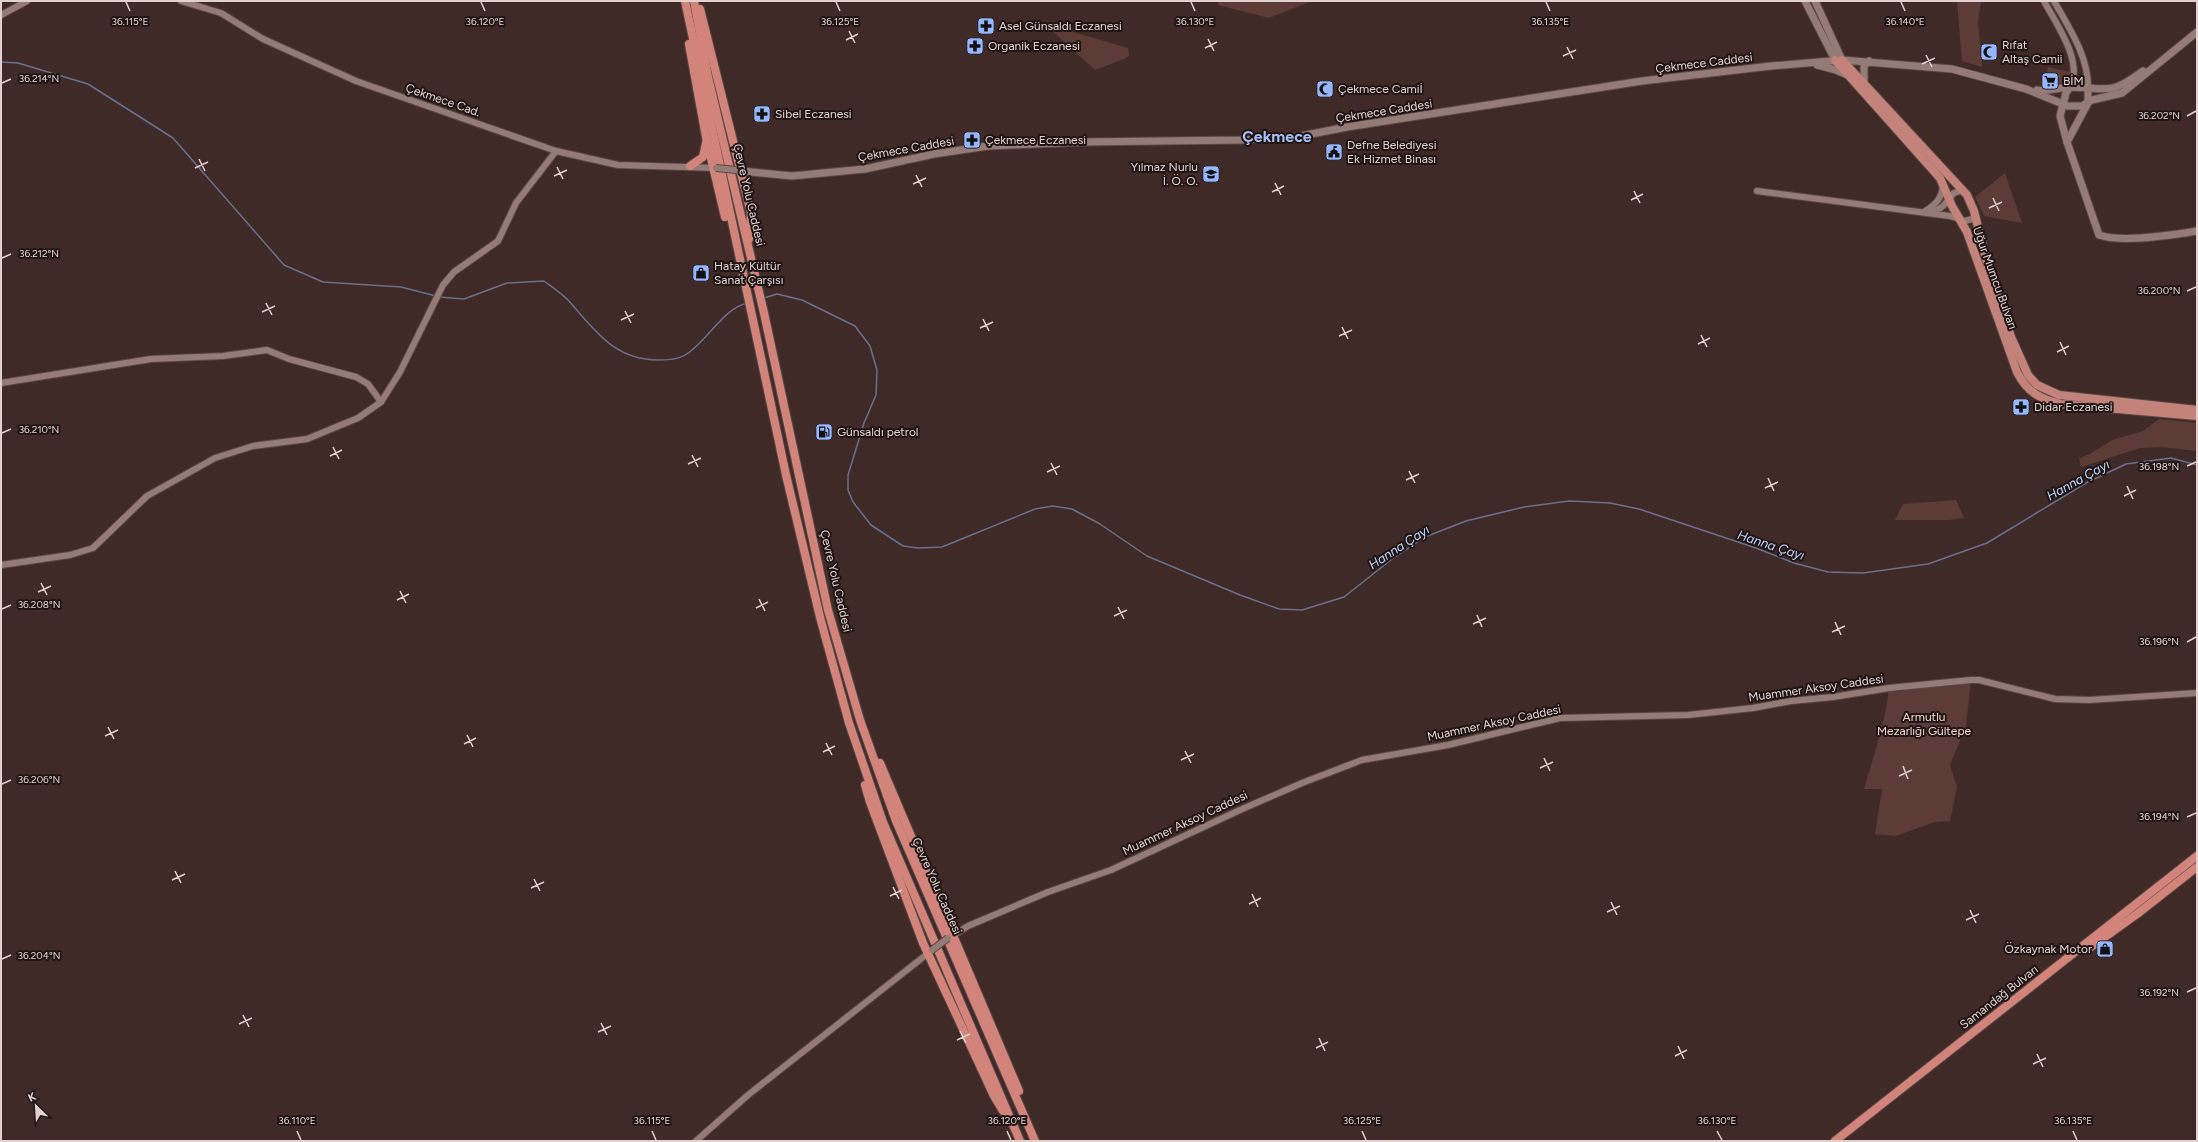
<svg xmlns="http://www.w3.org/2000/svg" width="2198" height="1142" font-family="Figtree,sans-serif">
	<rect width="100%" height="100%" fill="#402a27"/>
	<!-- green -->
	<g fill="#5d3b37">
		<path d="M 1218,1 L 1312,1 L 1269,18 L 1218,5 Z"/>
		<path d="M 1957,1 L 1981,1 L 1978,21 L 1982,67 L 1962,61 Z"/>
		<path d="M 1049,25 L 1128,48 L 1129,56 L 1124,59 L 1095,70 L 1048,27 Z"/>
		<path d="M 2048,67 L 2071,72 C 2069,84 2055,90 2044,87 Z"/>
		<path d="M 2005,173 L 2022,223 L 1984,216 L 1975,197 Z"/>
		<path d="M 2159,419 L 2197,423 L 2197,451 L 2162,447 L 2140,448 L 2081,467 L 2079,458 L 2090,454 L 2112,440 L 2143,431 Z"/>
		<path d="M 1956,500 L 1964,518 L 1948,520 L 1895,520 L 1903,504 Z"/>
		<path d="M 1971,681 L 1966,726 L 1950,765 L 1957,787 L 1950,821 L 1935,822 L 1896,836 L 1875,834 L 1882,789 L 1864,789 C 1874,754 1885,725 1889,688 Z"/>
	</g>
	<g fill="none" stroke-linecap="round" stroke-linejoin="round">
		<!-- stream -->
		<g stroke="#68708d" stroke-width="1.5">
			<path d="M 1,62 L 18,63 L 88,84 L 173,138 L 284,265 L 323,282 L 401,287 L 436,296"/>
			<path d="M 439,297 L 464,299 L 507,283 L 544,281 C 552,287 561,293 568,300 C 595,330 614,360 658,360 C 672,360 682,359 692,350 C 711,335 724,309 747,303"/>
			<path d="M 764,298 L 777,294 L 802,300 L 855,326 L 870,346 L 877,370 L 876,395 L 864,423 L 848,475 L 848,490 L 853,502 L 871,525 L 903,546 L 918,548 L 942,547 L 1035,509 L 1053,506 L 1072,509 L 1100,524 L 1147,556 L 1240,595 L 1279,609 L 1302,610 L 1344,597 L 1392,559 L 1425,537 L 1466,521 L 1524,507 L 1569,501 L 1610,503 L 1639,509 L 1756,548 L 1794,563 L 1828,572 L 1863,573 L 1928,564 L 1987,543 L 2086,483 L 2126,464 L 2171,458 L 2197,465"/>
		</g>
		<defs>
			<g id="tertiary">
				<path d="M 181,1 L 221,13 L 263,39 L 356,81 L 556,151 L 618,165 L 716,168"/>
				<path d="M 2044,1 C 2056,24 2084,62 2070,87"/>
				<path d="M 2054,1 C 2069,28 2089,57 2088,89"/>
				<path d="M 1,15 L 27,1"/>
				<path d="M 1757,191 L 1950,216 L 1965,221 L 1976,218"/>
				<path d="M 1924,212 C 1935,205 1942,199 1943,185"/>
				<path d="M 1928,212 C 1948,208 1943,203 1954,193 L 1963,190"/>
				<path d="M 1,383 L 151,359 L 223,356 L 267,350 L 289,359 L 356,377 L 368,384 L 381,402"/>
				<path d="M 1,565 L 70,555 L 93,548 L 147,496 L 215,458 L 253,446 L 307,439 L 358,418 L 381,402 L 400,372 L 443,285 L 454,272 L 498,241 L 516,203 L 556,151"/>
				<path d="M 949,938 L 968,926 L 1048,892 L 1111,870 L 1240,810 L 1302,783 L 1362,760 L 1448,745 L 1560,718 L 1688,715 L 1753,708 L 1791,701 L 1833,697 L 1889,688 L 1971,680 L 1979,680 L 2055,699 L 2089,700 L 2197,693"/>
				<path d="M 696,1141 L 748,1095 L 931,951"/>
			</g>
			<g id="secondary">
				<path d="M 1805,1 L 1835,60"/>
				<path d="M 1815,1 L 1842,60"/>
				<path d="M 1817,65 L 1836,70 L 1847,75"/>
				<path d="M 1864,82 L 1864,66 L 1869,61"/>
				<path d="M 2070,87 L 2066,93 L 2060,116 L 2067,142 L 2099,235 C 2121,243 2173,235 2197,231"/>
				<path d="M 2037,90 C 2049,92 2059,87 2071,87 C 2109,88 2109,96 2143,71"/>
				<path d="M 2067,142 L 2088,103 L 2088,89"/>
				<path d="M 741,171 L 792,176 L 865,169 L 934,154 L 988,146 L 1082,142 L 1240,140 L 1296,137 L 1347,127 L 1642,81 L 1771,66 L 1842,60 L 1952,69 L 2026,89 L 2068,106 L 2082,106 L 2092,100 L 2122,93 L 2197,32"/>
			</g>
			<g id="primary">
				<path d="M 1835,60 L 1940,178 L 1952,206 L 1967,232 L 2017,372 C 2027,392 2040,399 2061,404 L 2197,416"/>
				<path d="M 1842,60 L 1967,195 L 1974,211 L 1989,271 L 2011,337 L 2028,375 L 2037,385 L 2059,395 L 2197,410"/>
			</g>
			<g id="trunk">
				<path d="M 685,1 L 786,475 L 821,621 L 849,723 L 883,822 L 1020,1141"/>
				<path d="M 694,1 L 708,77 L 764,313 L 828,610 L 860,720 L 896,821 L 1035,1141"/>
				<path d="M 700,9 L 751,213 L 749,239"/>
				<path d="M 689,44 L 706,137 L 725,217"/>
				<path d="M 690,166 L 703,157 L 706,143"/>
				<path d="M 880,763 L 1019,1091"/>
				<path d="M 865,785 L 870,802 L 923,943 L 994,1096 L 1003,1111"/>
				<path d="M 2091,947 L 2137,914 L 2197,867"/>
				<path d="M 1835,1141 L 2197,856"/>
			</g>
		</defs>
		<!-- tertiary casing -->
		<use href="#tertiary" stroke="#5a4745" stroke-width="8"/>
		<!-- secondary casing -->
		<use href="#secondary" stroke="#5a4745" stroke-width="9"/>
		<!-- primary casing -->
		<use href="#primary" stroke="#5a4745" stroke-width="10"/>
		<!-- trunk casing -->
		<use href="#trunk" stroke="#5a4745" stroke-width="10"/>
		<!-- tertiary -->
		<use href="#tertiary" stroke="#957b77" stroke-width="6"/>
		<!-- secondary -->
		<use href="#secondary" stroke="#957b77" stroke-width="7"/>
		<!-- primary -->
		<use href="#primary" stroke="#c3827a" stroke-width="8"/>
		<!-- trunk -->
		<use href="#trunk" stroke="#d2847b" stroke-width="8"/>
		<defs>
			<g id="tertiary-bridge">
				<path d="M 716,168 L 736,170"/>
				<path d="M 932,950 L 948,938"/>
			</g>
		</defs>
		<!-- tertiary-bridge casing -->
		<use href="#tertiary-bridge" stroke="#5a4745" stroke-width="8" stroke-linecap="butt"/>
		<!-- tertiary-bridge -->
		<use href="#tertiary-bridge" stroke="#957b77" stroke-width="6"/>
	</g>
	<!-- ticks -->
	<path fill="none" stroke="#e0d1cf" stroke-width="1.5" d="M 126,2 L 130,11M 481,2 L 485,11M 836,2 L 840,11M 1191,2 L 1195,11M 1546,2 L 1550,11M 1901,2 L 1905,11M 849,31 L 855,43M 1208,39 L 1214,51M 846,40 L 858,34M 1567,47 L 1573,59M 1205,48 L 1217,42M 1926,55 L 1932,67M 1563,56 L 1576,50M 1922,64 L 1935,58M 2,83 L 11,79M 2187,116 L 2196,111M 199,159 L 205,171M 557,167 L 563,179M 195,168 L 208,162M 916,175 L 922,187M 554,176 L 567,170M 1275,183 L 1281,195M 913,184 L 926,178M 1634,191 L 1640,203M 1272,192 L 1284,186M 1993,198 L 1999,211M 1631,200 L 1643,194M 1989,208 L 2002,202M 2,258 L 11,254M 2187,291 L 2196,287M 266,303 L 272,315M 625,311 L 631,323M 262,312 L 275,306M 983,319 L 989,331M 621,320 L 634,314M 1342,327 L 1348,339M 980,328 L 993,322M 1701,335 L 1707,347M 1339,336 L 1352,330M 2060,342 L 2066,355M 1698,344 L 1710,338M 2057,352 L 2069,346M 2,433 L 11,429M 333,447 L 339,459M 692,455 L 698,467M 330,456 L 342,450M 1051,463 L 1057,475M 688,464 L 701,458M 2187,466 L 2196,462M 1409,471 L 1415,483M 1047,472 L 1060,466M 1768,478 L 1774,491M 1406,480 L 1419,474M 2127,486 L 2133,499M 1765,488 L 1778,482M 2124,496 L 2136,490M 41,583 L 47,595M 400,591 L 406,603M 38,592 L 51,586M 759,599 L 765,611M 397,600 L 409,594M 1118,607 L 1124,619M 756,608 L 768,602M 2,609 L 11,605M 1477,615 L 1482,627M 1114,616 L 1127,610M 1835,622 L 1841,635M 1473,624 L 1486,618M 1832,632 L 1845,626M 2187,642 L 2196,637M 108,727 L 114,739M 467,735 L 473,747M 105,736 L 118,730M 826,743 L 832,755M 464,744 L 476,738M 1185,751 L 1191,763M 823,752 L 835,746M 1544,758 L 1550,771M 1181,760 L 1194,754M 1903,766 L 1908,779M 1540,768 L 1553,762M 1899,776 L 1912,770M 2,784 L 11,780M 2187,817 L 2196,813M 175,871 L 181,883M 534,879 L 540,891M 172,880 L 185,874M 893,887 L 899,899M 531,888 L 544,882M 1252,894 L 1258,907M 890,896 L 902,890M 1611,902 L 1617,915M 1249,904 L 1261,898M 1970,910 L 1976,923M 1607,912 L 1620,906M 1966,920 L 1979,914M 2,959 L 11,955M 2187,992 L 2196,988M 243,1015 L 249,1027M 601,1023 L 607,1035M 239,1024 L 252,1018M 960,1031 L 966,1043M 598,1032 L 611,1026M 1319,1038 L 1325,1051M 957,1040 L 970,1034M 1678,1046 L 1684,1059M 1316,1048 L 1328,1042M 2037,1054 L 2043,1067M 1675,1056 L 1687,1050M 2033,1064 L 2046,1058M 297,1131 L 301,1140M 652,1131 L 656,1140M 1007,1131 L 1011,1140M 1362,1131 L 1366,1140M 1717,1131 L 1722,1140M 2073,1131 L 2077,1140"/>
	<!-- icons -->
	<defs>
		<symbol id="pharmacy-square" viewBox="-11 -11 22 22"><rect x="-9" y="-9" width="18" height="18" rx="4" fill="#96b6fd" stroke="#1f1514"/><path d="M-2-6h4v4h4v4h-4v4h-4v-4h-4v-4h4Z" fill="#111"/></symbol>
		<symbol id="mosque-square" viewBox="-11 -11 22 22"><rect x="-9" y="-9" width="18" height="18" rx="4" fill="#96b6fd" stroke="#1f1514"/><path d="M3.5-4.9A6 6 0 1 0 3.5 4.9A5 5 0 1 1 3.5-4.9Z" fill="#111"/></symbol>
		<symbol id="supermarket-square" viewBox="-11 -11 22 22"><rect x="-9" y="-9" width="18" height="18" rx="4" fill="#96b6fd" stroke="#1f1514"/><path d="M-6-5.5h2.5l.6 2H6L4.5 2H-2.5L-4.4-4H-6ZM-1.5 3.2a1.3 1.3 0 1 0 .1 0ZM3 3.2a1.3 1.3 0 1 0 .1 0Z" fill="#111"/></symbol>
		<symbol id="civic-square" viewBox="-11 -11 22 22"><rect x="-9" y="-9" width="18" height="18" rx="4" fill="#96b6fd" stroke="#1f1514"/><path d="M-.6-6.5H3V-4.5H.6V-3L4-1V1h2V6H-6V1h2V-1L-.6-3ZM-1.2 2.5V6h2.4V2.5Z" fill="#111"/></symbol>
		<symbol id="school-square" viewBox="-11 -11 22 22"><rect x="-9" y="-9" width="18" height="18" rx="4" fill="#96b6fd" stroke="#1f1514"/><path d="M0-5L7-2L0 1L-7-2ZM-4 1L0 2.5L4 1V4Q0 6-4 4Z" fill="#111"/></symbol>
		<symbol id="shop-square" viewBox="-11 -11 22 22"><rect x="-9" y="-9" width="18" height="18" rx="4" fill="#96b6fd" stroke="#1f1514"/><path d="M-5-2.5h2.3a2.7 3.5 0 0 1 5.4 0H5L5.5 6h-11ZM-1.5-2.5h3a1.5 2.3 0 0 0-3 0Z" fill="#111"/></symbol>
		<symbol id="fuel-square" viewBox="-11 -11 22 22"><rect x="-9" y="-9" width="18" height="18" rx="4" fill="#96b6fd" stroke="#1f1514"/><path d="M-5.5-6h7V0h2V4h1.3V-2.5L3-4.5l.8-.8L6-3V5H2.5V1h-1V6h-7ZM-4.2-4.7v3.2H.2V-4.7Z" fill="#111"/></symbol>
	</defs>
	<g fill-rule="evenodd">
		<use href="#pharmacy-square" x="976" y="16" width="20" height="20"/>
		<use href="#pharmacy-square" x="965" y="36" width="20" height="20"/>
		<use href="#mosque-square" x="1979" y="42" width="20" height="20"/>
		<use href="#supermarket-square" x="2040" y="71" width="20" height="20"/>
		<use href="#mosque-square" x="1315" y="79" width="20" height="20"/>
		<use href="#pharmacy-square" x="752" y="104" width="20" height="20"/>
		<use href="#pharmacy-square" x="962" y="130" width="20" height="20"/>
		<use href="#civic-square" x="1324" y="142" width="20" height="20"/>
		<use href="#school-square" x="1201" y="164" width="20" height="20"/>
		<use href="#shop-square" x="691" y="263" width="20" height="20"/>
		<use href="#pharmacy-square" x="2011" y="397" width="20" height="20"/>
		<use href="#fuel-square" x="814" y="422" width="20" height="20"/>
		<use href="#shop-square" x="2095" y="939" width="20" height="20"/>
	</g>
	<g text-anchor="middle" dominant-baseline="central" stroke-width="4" stroke-linejoin="round" paint-order="stroke">
		<!-- poi labels -->
		<g font-size="12" fill="#e0d1cf" stroke="#1f1514" text-anchor="start">
			<text x="999" y="26">Asel Günsaldı Eczanesi</text>
			<text x="2002" y="45">Rıfat<tspan x="2002" dy="14">Altaş Camii</tspan></text>
			<text x="988" y="46">Organik Eczanesi</text>
			<text x="2063" y="81">BİM</text>
			<text x="1338" y="89">Çekmece Camiİ</text>
			<text x="775" y="114">Sibel Eczanesi</text>
			<text x="985" y="140">Çekmece Eczanesi</text>
			<text x="1347" y="145">Defne Belediyesi<tspan x="1347" dy="14">Ek Hizmet Binası</tspan></text>
			<text x="1198" y="167" text-anchor="end">Yılmaz Nurlu<tspan x="1198" dy="14">İ. Ö. O.</tspan></text>
			<text x="714" y="266">Hatay Kültür<tspan x="714" dy="14">Sanat Çarşısı</tspan></text>
			<text x="2034" y="407">Didar Eczanesi</text>
			<text x="837" y="432">Günsaldı petrol</text>
			<text x="2092" y="949" text-anchor="end">Özkaynak Motor</text>
		</g>
		<!-- street labels -->
		<g font-size="12" fill="#e0d1cf" stroke="#1f1514">
			<text transform="translate(1704 63) rotate(-7)">Çekmece Caddesi</text>
			<text transform="translate(443 100) rotate(19)">Çekmece Cad.</text>
			<text transform="translate(1384 111) rotate(-9)">Çekmece Caddesi</text>
			<text transform="translate(906 149) rotate(-10)">Çekmece Caddesi</text>
			<text transform="translate(749 195) rotate(77)">Çevre Yolu Caddesi</text>
			<text transform="translate(1995 278) rotate(70)">Uğur Mumcu Bulvarı</text>
			<text transform="translate(836 581) rotate(77)">Çevre Yolu Caddesi</text>
			<text transform="translate(1816 688) rotate(-8)">Muammer Aksoy Caddesi</text>
			<text transform="translate(1494 723) rotate(-12)">Muammer Aksoy Caddesi</text>
			<text transform="translate(1185 823) rotate(-25)">Muammer Aksoy Caddesi</text>
			<text transform="translate(937 886) rotate(66)">Çevre Yolu Caddesi</text>
			<text transform="translate(1999 997) rotate(-38)">Samandağ Bulvarı</text>
		</g>
		<!-- park labels -->
		<g font-size="12" fill="#f9d4cf" stroke="#1f1514">
			<text x="1924" y="717">Armutlu<tspan x="1924" dy="14">Mezarlığı Gültepe</tspan></text>
		</g>
		<!-- water labels -->
		<g font-size="13" font-style="italic" fill="#c0d4fe" stroke="#1f1514">
			<text transform="translate(2078 480) rotate(-29)">Hanna Çayı</text>
			<text transform="translate(1771 545) rotate(18)">Hanna Çayı</text>
			<text transform="translate(1399 547) rotate(-33)">Hanna Çayı</text>
		</g>
		<!-- district labels -->
		<g font-size="16" font-weight="bold" fill="#a6bef3" stroke="#1f1514">
			<text x="1277" y="136">Çekmece</text>
		</g>
	</g>
	<g font-size="10" text-anchor="middle" fill="#e0d1cf" stroke="#1f1514" stroke-width="4" stroke-linejoin="round" paint-order="stroke">
		<text x="130" y="25">36.115°E</text>
		<text x="485" y="25">36.120°E</text>
		<text x="840" y="25">36.125°E</text>
		<text x="1195" y="25">36.130°E</text>
		<text x="1550" y="25">36.135°E</text>
		<text x="1905" y="25">36.140°E</text>
		<text x="39" y="82">36.214°N</text>
		<text x="2159" y="119">36.202°N</text>
		<text x="39" y="257">36.212°N</text>
		<text x="2159" y="294">36.200°N</text>
		<text x="39" y="433">36.210°N</text>
		<text x="2159" y="470">36.198°N</text>
		<text x="39" y="608">36.208°N</text>
		<text x="2159" y="645">36.196°N</text>
		<text x="39" y="783">36.206°N</text>
		<text x="2159" y="820">36.194°N</text>
		<text x="39" y="959">36.204°N</text>
		<text x="2159" y="996">36.192°N</text>
		<text x="297" y="1124">36.110°E</text>
		<text x="652" y="1124">36.115°E</text>
		<text x="1007" y="1124">36.120°E</text>
		<text x="1362" y="1124">36.125°E</text>
		<text x="1717" y="1124">36.130°E</text>
		<text x="2073" y="1124">36.135°E</text>
	</g>
	<!-- border -->
	<rect width="2198" height="1142" fill="none" stroke="#e0d1cf" stroke-width="4"/>
	<!-- north arrow -->
	<g transform="translate(36 1106) rotate(335)" stroke="#1f1514" stroke-width="3" paint-order="stroke">
	<path d="M0-3L7 15L0 10L-7 15Z" fill="#e0d1cf"/>
	<text y="-6" font-size="11" font-weight="bold" text-anchor="middle" fill="#e0d1cf">K</text>
	</g>
</svg>
